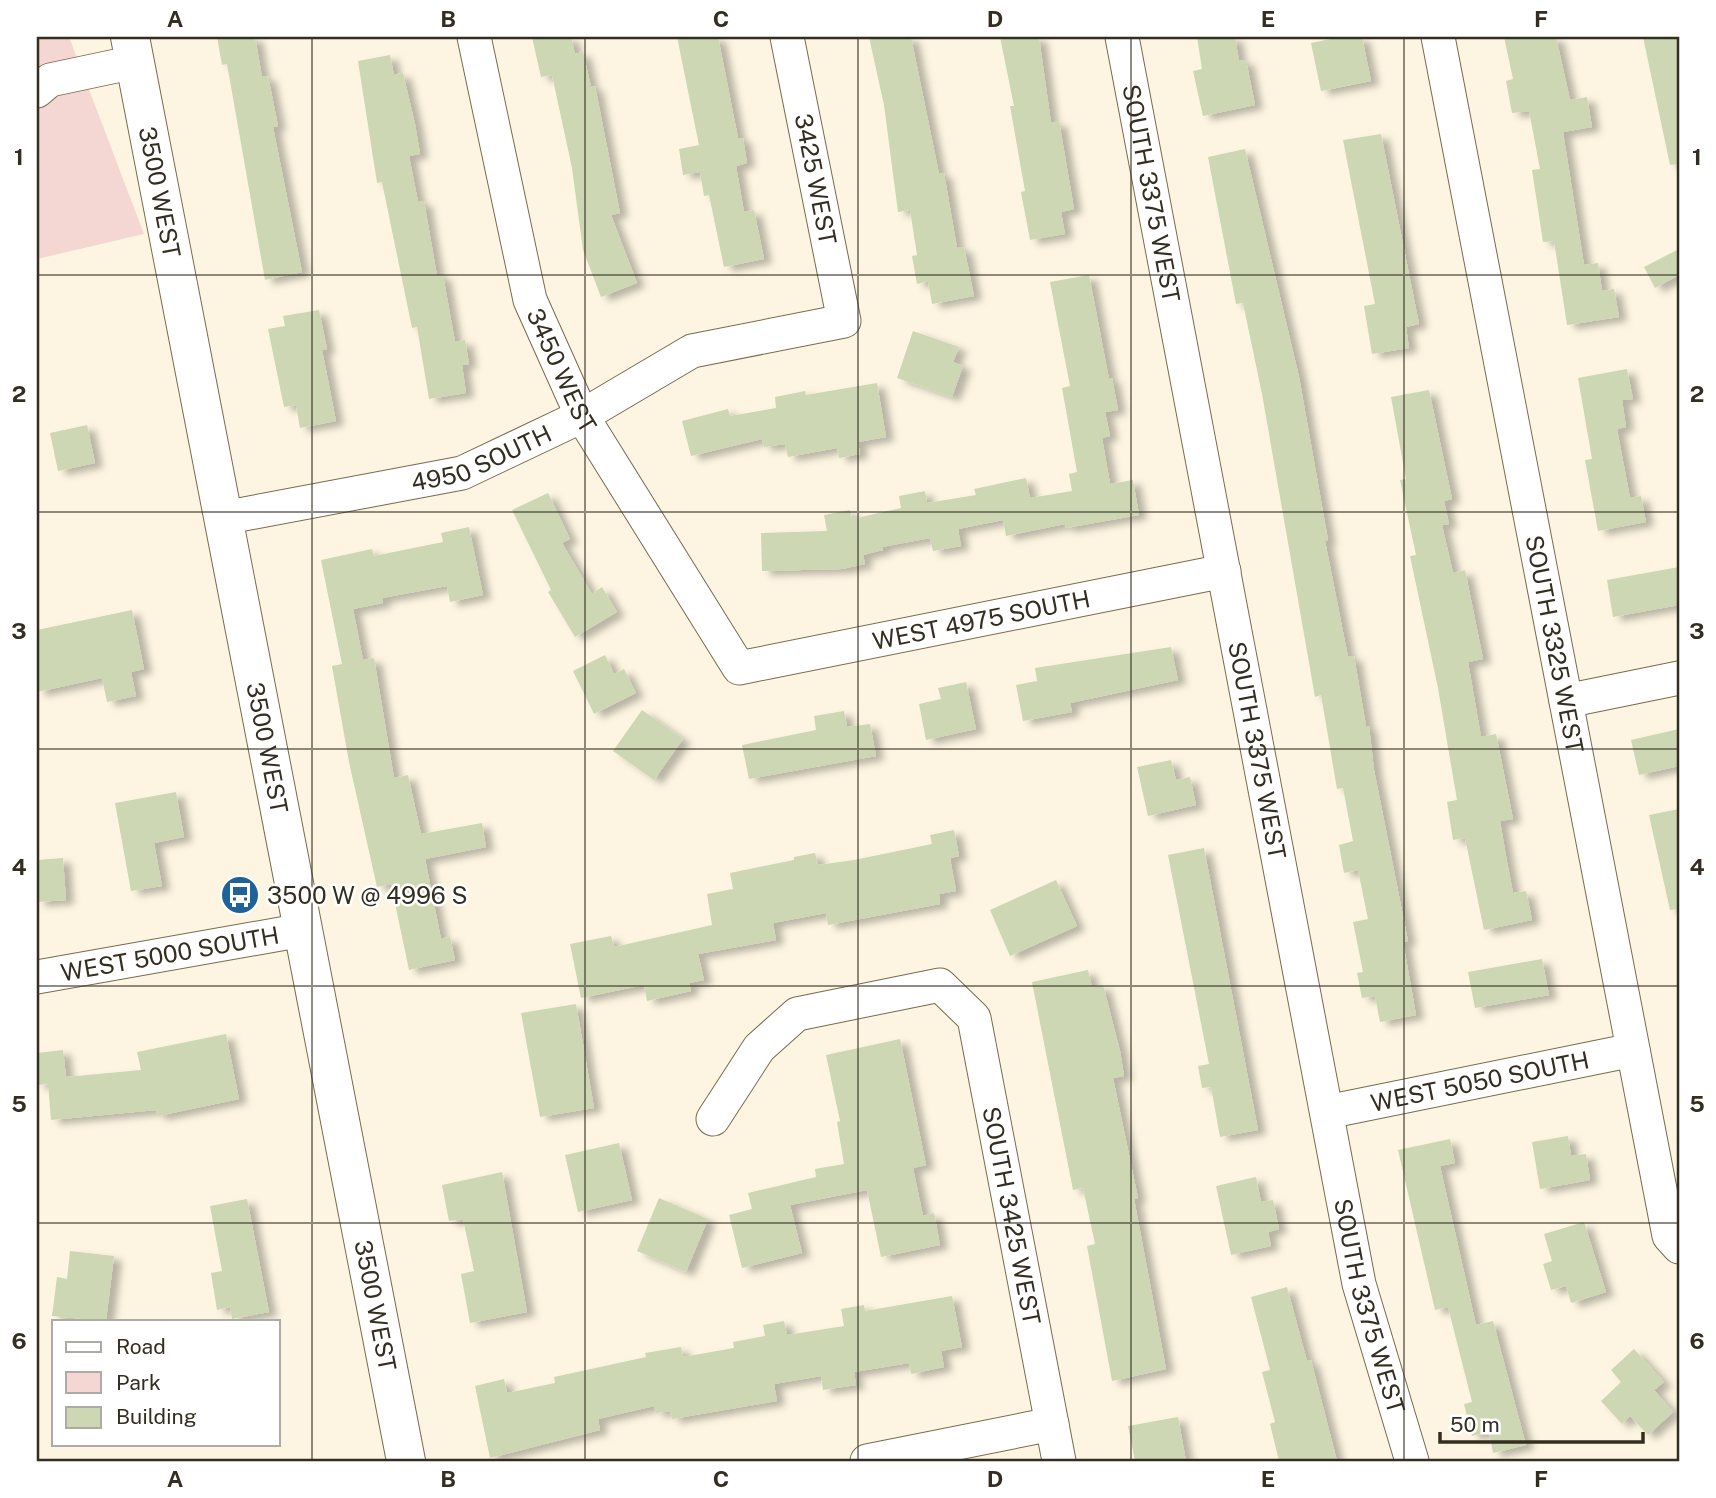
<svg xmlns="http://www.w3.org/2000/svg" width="1716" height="1498" font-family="'Public Sans',sans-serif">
	<defs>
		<filter id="shadow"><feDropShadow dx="8" dy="4.5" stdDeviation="3.5" flood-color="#0004"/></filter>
	</defs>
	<rect width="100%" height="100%" fill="#fdf5e1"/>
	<!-- green -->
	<path fill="#f4d6d3" d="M 37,37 L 69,37 L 144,234 L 37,259 Z"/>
	<!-- building -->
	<g fill="#cdd7b3" filter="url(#shadow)">
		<path d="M 217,37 L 255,37 L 262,77 L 268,76 L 278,126 L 273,127 L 302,272 L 265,280 L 227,64 L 222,65 Z"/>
		<path d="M 532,37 L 571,37 L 575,54 L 583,52 L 591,87 L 595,86 L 620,213 L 611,215 L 637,283 L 601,297 L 583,250 L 572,168 L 552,75 L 541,77 Z"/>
		<path d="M 677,37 L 718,37 L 738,138 L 743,138 L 747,163 L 736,166 L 744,212 L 754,210 L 764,259 L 724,267 L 709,195 L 704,196 L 700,172 L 683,175 L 679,149 L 699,145 Z"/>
		<path d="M 869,37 L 911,37 L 939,174 L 944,173 L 957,248 L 964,247 L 974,296 L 932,304 L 928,281 L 917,284 L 912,256 L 917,255 L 910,210 L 898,212 L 884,105 Z"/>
		<path d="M 1000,37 L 1039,37 L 1051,123 L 1059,121 L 1074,209 L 1061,212 L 1065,234 L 1030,240 L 1021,192 L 1025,191 L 1010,106 L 1014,106 Z"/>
		<path d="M 1197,37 L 1235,37 L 1239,61 L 1246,60 L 1255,105 L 1203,116 L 1193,71 L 1202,69 Z"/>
		<path d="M 1340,37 L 1362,37 L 1371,81 L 1321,91 L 1311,43 Z"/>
		<path d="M 1504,37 L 1556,37 L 1570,100 L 1587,97 L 1592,127 L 1563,132 L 1584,265 L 1598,263 L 1602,291 L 1614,289 L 1619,317 L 1567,325 L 1554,241 L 1543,242 L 1532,170 L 1540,169 L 1529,111 L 1512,113 L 1506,81 L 1513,79 Z"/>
		<path d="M 1643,37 L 1679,37 L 1679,164 L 1670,165 Z"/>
		<path d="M 390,55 L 394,75 L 403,73 L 415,124 L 420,154 L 409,156 L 418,202 L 424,201 L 437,276 L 443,275 L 455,342 L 465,340 L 469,364 L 462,365 L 466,393 L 429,399 L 417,327 L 412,328 L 382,182 L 377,183 L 358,61 Z"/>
		<path d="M 1381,134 L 1419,324 L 1406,327 L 1409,348 L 1372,354 L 1364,306 L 1375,304 L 1343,140 Z"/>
		<path d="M 1245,149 L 1299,377 L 1328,540 L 1325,541 L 1348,657 L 1354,656 L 1366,726 L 1369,726 L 1374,770 L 1408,941 L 1403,942 L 1416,1015 L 1380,1022 L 1375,996 L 1362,998 L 1357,973 L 1363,972 L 1353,922 L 1368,919 L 1358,870 L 1344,873 L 1339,845 L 1353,841 L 1343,788 L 1337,789 L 1321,695 L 1315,697 L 1262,394 L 1243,303 L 1236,304 L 1208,157 Z"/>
		<path d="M 1679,249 L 1679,275 L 1655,288 L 1644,267 Z"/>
		<path d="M 1089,275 L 1109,379 L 1112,378 L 1118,410 L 1105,412 L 1110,436 L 1102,438 L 1110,484 L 1133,480 L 1139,515 L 1066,528 L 1065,524 L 1006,536 L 1003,520 L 958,529 L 961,546 L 933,551 L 930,538 L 882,547 L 883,550 L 863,555 L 865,564 L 842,569 L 762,571 L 761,533 L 827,531 L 824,515 L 850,510 L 852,519 L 901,508 L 899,496 L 925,491 L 927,503 L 976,495 L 974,489 L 1026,478 L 1030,498 L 1072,491 L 1069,474 L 1077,472 L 1062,388 L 1070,386 L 1050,282 Z"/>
		<path d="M 319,310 L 327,349 L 322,350 L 336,421 L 300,428 L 296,405 L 284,407 L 268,329 L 285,326 L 283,316 Z"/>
		<path d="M 913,331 L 959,347 L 953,362 L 963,366 L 952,397 L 897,378 Z"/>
		<path d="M 1627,369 L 1633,399 L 1622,400 L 1626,427 L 1617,429 L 1630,498 L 1641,496 L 1646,522 L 1598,531 L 1585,460 L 1592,459 L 1578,378 Z"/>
		<path d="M 877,383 L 886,437 L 858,442 L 860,454 L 839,458 L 837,448 L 788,457 L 785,444 L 764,447 L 762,439 L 691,456 L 682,421 L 728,409 L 730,416 L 776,408 L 775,397 L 805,391 L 806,395 Z"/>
		<path d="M 1429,390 L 1452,499 L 1444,501 L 1449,524 L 1442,525 L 1453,573 L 1465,570 L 1483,659 L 1468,662 L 1481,737 L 1496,734 L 1513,819 L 1500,821 L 1507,862 L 1513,893 L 1526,891 L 1532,920 L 1484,930 L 1465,838 L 1453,840 L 1447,802 L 1457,800 L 1438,688 L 1410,556 L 1416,555 L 1400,480 L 1406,479 L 1391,397 Z"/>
		<path d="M 87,425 L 95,463 L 58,471 L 50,433 Z"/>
		<path d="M 548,493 L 570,539 L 562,543 L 592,594 L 602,587 L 617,612 L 575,637 L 548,592 L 551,590 L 512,510 Z"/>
		<path d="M 469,527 L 483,595 L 450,602 L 447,586 L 382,598 L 383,603 L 353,609 L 363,660 L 374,658 L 394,778 L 408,775 L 421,834 L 482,823 L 486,847 L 425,859 L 441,939 L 450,937 L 455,960 L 409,970 L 391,884 L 377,887 L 349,762 L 332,666 L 342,664 L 321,560 L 372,549 L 374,556 L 443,542 L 441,533 Z"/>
		<path d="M 1679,567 L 1679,605 L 1613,617 L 1607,580 Z"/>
		<path d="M 132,610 L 144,669 L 131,672 L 136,696 L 107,702 L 102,678 L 37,692 L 37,630 Z"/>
		<path d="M 1171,647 L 1178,680 L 1070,703 L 1072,712 L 1023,721 L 1016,685 L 1037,681 L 1035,668 Z"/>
		<path d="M 605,655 L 614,674 L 624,669 L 636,693 L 594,714 L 573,671 Z"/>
		<path d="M 966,682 L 976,729 L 926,740 L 919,704 L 941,699 L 938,688 Z"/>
		<path d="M 642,710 L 683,739 L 654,780 L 613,751 Z"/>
		<path d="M 844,711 L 847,727 L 870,724 L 876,756 L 749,779 L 742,745 L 816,730 L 814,716 Z"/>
		<path d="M 1679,729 L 1679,766 L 1639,775 L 1631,740 Z"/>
		<path d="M 1171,760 L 1176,780 L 1190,777 L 1196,805 L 1148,816 L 1137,767 Z"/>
		<path d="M 176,792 L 184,837 L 154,843 L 162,886 L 131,891 L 115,803 Z"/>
		<path d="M 1679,809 L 1679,909 L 1670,910 L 1649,815 Z"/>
		<path d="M 954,830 L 959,856 L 950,858 L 956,891 L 939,894 L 940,904 L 828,925 L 826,913 L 773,923 L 776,940 L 698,954 L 704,980 L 689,983 L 691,991 L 647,1001 L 644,985 L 581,998 L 570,944 L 611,936 L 614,947 L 712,925 L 707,894 L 733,889 L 730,873 L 794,860 L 794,857 L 815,853 L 818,865 L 854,860 L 932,844 L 930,835 Z"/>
		<path d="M 1204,848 L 1258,1130 L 1220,1137 L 1211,1087 L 1202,1088 L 1198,1066 L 1209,1064 L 1168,855 Z"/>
		<path d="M 63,858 L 66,900 L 37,902 L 37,860 Z"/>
		<path d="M 1056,880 L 1077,926 L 1010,956 L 990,910 Z"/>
		<path d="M 1542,959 L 1549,995 L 1475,1008 L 1468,972 Z"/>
		<path d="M 1088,970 L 1092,987 L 1103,985 L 1120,1051 L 1124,1076 L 1113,1078 L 1138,1198 L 1134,1199 L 1166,1369 L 1112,1381 L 1087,1246 L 1095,1244 L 1083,1188 L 1073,1190 L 1032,982 Z"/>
		<path d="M 576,1004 L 594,1108 L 540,1117 L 521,1013 Z"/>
		<path d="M 226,1034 L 239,1099 L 158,1116 L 156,1110 L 51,1120 L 48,1084 L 37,1085 L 37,1053 L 63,1050 L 66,1077 L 141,1070 L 137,1052 Z"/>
		<path d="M 900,1039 L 926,1165 L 913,1168 L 923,1216 L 934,1213 L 940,1245 L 881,1257 L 867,1190 L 790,1205 L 802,1253 L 742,1268 L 729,1215 L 752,1209 L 748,1193 L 816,1177 L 815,1169 L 844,1164 L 837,1122 L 840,1121 L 826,1055 Z"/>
		<path d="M 1568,1136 L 1571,1156 L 1586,1154 L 1590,1180 L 1540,1189 L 1532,1142 Z"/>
		<path d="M 1450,1139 L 1455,1163 L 1440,1166 L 1476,1325 L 1493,1321 L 1526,1445 L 1493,1453 L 1489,1432 L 1472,1436 L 1464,1404 L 1472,1402 L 1448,1307 L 1435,1310 L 1398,1150 Z"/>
		<path d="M 619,1143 L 632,1200 L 578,1212 L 565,1155 Z"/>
		<path d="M 502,1172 L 527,1312 L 470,1323 L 461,1274 L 474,1271 L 463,1219 L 449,1221 L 442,1185 Z"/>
		<path d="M 1256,1177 L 1261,1202 L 1273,1200 L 1279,1229 L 1268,1232 L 1271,1246 L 1231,1255 L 1216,1186 Z"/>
		<path d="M 659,1198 L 708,1219 L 686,1272 L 637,1251 Z"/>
		<path d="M 247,1199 L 269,1312 L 232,1319 L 230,1307 L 217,1310 L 211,1273 L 222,1271 L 210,1206 Z"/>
		<path d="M 1584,1222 L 1606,1292 L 1571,1303 L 1566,1286 L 1551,1290 L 1543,1264 L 1552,1261 L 1544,1234 Z"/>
		<path d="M 70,1251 L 114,1256 L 106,1321 L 52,1316 L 57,1277 L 67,1279 Z"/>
		<path d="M 1287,1287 L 1307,1361 L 1311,1360 L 1337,1461 L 1279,1461 L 1270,1424 L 1275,1422 L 1262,1372 L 1270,1370 L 1251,1297 Z"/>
		<path d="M 952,1296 L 962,1347 L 941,1351 L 944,1367 L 911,1374 L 909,1363 L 854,1372 L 856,1385 L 823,1390 L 821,1376 L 774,1384 L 777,1401 L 672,1419 L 670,1411 L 656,1413 L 654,1406 L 598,1419 L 600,1430 L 490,1458 L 475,1386 L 504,1379 L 507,1393 L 555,1383 L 554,1377 L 646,1357 L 645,1353 L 681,1347 L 683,1357 L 734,1348 L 733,1342 L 765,1336 L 763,1325 L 784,1321 L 787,1335 L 844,1326 L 841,1309 L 864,1305 L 865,1311 Z"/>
		<path d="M 1634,1349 L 1664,1382 L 1654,1390 L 1673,1412 L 1648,1435 L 1630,1416 L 1622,1424 L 1601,1401 L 1621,1382 L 1611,1370 Z"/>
		<path d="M 1178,1417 L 1186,1461 L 1135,1461 L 1128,1426 Z"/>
	</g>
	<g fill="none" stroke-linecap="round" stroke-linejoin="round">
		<defs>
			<g id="minor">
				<path id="s1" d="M 474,37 L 530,300 L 582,416 L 739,668 L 1224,571"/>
				<path id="s2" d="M 1122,37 L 1359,1284 L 1412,1461"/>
				<path id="s3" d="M 1438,37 L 1669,1236 L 1679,1247"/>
				<path d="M 37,91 L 50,80 L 135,62"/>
				<path id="s4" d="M 223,518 L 462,473 L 582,416 L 692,351 L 844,321 L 787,37"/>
				<path d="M 1566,701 L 1679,678"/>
				<path id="s5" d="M 37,977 L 303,930"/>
				<path id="s6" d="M 1327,1112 L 1633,1050"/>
				<path id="s7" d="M 713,1119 L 759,1048 L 797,1014 L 940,985 L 974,1018 L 1059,1461"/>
				<path d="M 867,1461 L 1052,1424"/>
			</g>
			<g id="major">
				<path id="s8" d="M 130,37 L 406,1461"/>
			</g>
		</defs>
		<!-- minor casing -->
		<use href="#minor" stroke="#786b4e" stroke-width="35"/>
		<!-- major casing -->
		<use href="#major" stroke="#786b4e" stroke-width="40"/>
		<!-- minor -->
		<use href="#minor" stroke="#fff" stroke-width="33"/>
		<!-- major -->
		<use href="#major" stroke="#fff" stroke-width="38"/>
	</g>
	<!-- grid -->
	<path fill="none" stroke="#332e21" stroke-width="2" stroke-opacity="0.55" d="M 312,37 L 312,1461M 585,37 L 585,1461M 858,37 L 858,1461M 1131,37 L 1131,1461M 1404,37 L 1404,1461M 37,275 L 1679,275M 37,512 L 1679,512M 37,749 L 1679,749M 37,986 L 1679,986M 37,1223 L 1679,1223"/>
	<!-- icons -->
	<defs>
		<symbol id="bus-disc" viewBox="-11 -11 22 22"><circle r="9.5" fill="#1f6297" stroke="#fff"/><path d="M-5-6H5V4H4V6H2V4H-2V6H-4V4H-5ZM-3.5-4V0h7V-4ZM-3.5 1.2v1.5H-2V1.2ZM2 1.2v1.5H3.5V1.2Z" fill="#fff"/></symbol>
	</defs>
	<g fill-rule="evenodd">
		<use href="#bus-disc" x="218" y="873" width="44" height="44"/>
	</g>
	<g text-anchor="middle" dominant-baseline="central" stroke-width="5" stroke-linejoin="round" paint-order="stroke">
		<!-- street labels -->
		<g font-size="24" fill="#332e21" stroke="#fff">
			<text transform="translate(816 179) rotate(79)">3425 WEST</text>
			<text stroke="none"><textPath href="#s8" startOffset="158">3500 WEST</textPath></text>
			<text stroke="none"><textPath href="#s2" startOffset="159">SOUTH 3375 WEST</textPath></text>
			<text stroke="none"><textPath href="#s1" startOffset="346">3450 WEST</textPath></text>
			<text stroke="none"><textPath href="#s4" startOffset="266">4950 SOUTH</textPath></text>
			<text stroke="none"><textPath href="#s1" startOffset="940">WEST 4975 SOUTH</textPath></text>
			<text stroke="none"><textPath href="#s3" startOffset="618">SOUTH 3325 WEST</textPath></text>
			<text stroke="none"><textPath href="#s8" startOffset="724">3500 WEST</textPath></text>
			<text stroke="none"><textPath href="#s2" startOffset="726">SOUTH 3375 WEST</textPath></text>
			<text stroke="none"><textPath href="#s5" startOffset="135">WEST 5000 SOUTH</textPath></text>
			<text stroke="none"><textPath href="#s6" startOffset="156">WEST 5050 SOUTH</textPath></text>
			<text stroke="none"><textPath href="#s7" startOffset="530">SOUTH 3425 WEST</textPath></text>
			<text stroke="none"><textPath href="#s8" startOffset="1292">3500 WEST</textPath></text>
			<text stroke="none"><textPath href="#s2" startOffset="1293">SOUTH 3375 WEST</textPath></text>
		</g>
		<!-- poi labels -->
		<g font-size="24" fill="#332e21" stroke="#fff" text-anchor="start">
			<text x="267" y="895">3500 W @ 4996 S</text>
		</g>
	</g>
	<!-- border -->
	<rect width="1716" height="1498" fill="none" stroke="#ffffff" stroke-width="77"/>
	<!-- legend -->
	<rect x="52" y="1320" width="228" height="126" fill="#ffffff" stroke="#adaba6" stroke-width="2"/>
	<rect x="66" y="1342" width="35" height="10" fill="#ffffff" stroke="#adaba6" stroke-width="2"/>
	<text x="116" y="1354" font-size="21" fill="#332e21">Road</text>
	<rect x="66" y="1372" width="35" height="21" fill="#f4d6d3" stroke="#adaba6" stroke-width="2"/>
	<text x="116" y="1390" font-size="21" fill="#332e21">Park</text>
	<rect x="66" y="1407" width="35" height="21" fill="#cdd7b3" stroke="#adaba6" stroke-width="2"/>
	<text x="116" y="1424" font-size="21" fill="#332e21">Building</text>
	<!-- scale -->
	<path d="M1440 1432v10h203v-10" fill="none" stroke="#332e21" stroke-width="3.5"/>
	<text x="1450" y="1432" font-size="21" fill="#332e21" stroke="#ffffff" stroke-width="5" paint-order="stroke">50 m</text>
	<rect x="38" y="38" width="1640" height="1422" fill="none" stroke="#332e21" stroke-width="2.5"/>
	<g font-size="23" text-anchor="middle" font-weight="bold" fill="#332e21">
		<text x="175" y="27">A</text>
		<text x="448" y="27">B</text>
		<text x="721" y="27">C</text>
		<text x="995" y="27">D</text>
		<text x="1268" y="27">E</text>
		<text x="1541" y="27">F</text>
		<text x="19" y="165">1</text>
		<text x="1697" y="165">1</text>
		<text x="19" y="402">2</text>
		<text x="1697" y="402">2</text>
		<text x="19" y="639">3</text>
		<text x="1697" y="639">3</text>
		<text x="19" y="875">4</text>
		<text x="1697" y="875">4</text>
		<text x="19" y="1112">5</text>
		<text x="1697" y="1112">5</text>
		<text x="19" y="1349">6</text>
		<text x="1697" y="1349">6</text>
		<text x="175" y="1487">A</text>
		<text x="448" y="1487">B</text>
		<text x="721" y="1487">C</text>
		<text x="995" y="1487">D</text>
		<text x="1268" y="1487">E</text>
		<text x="1541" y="1487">F</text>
	</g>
</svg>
